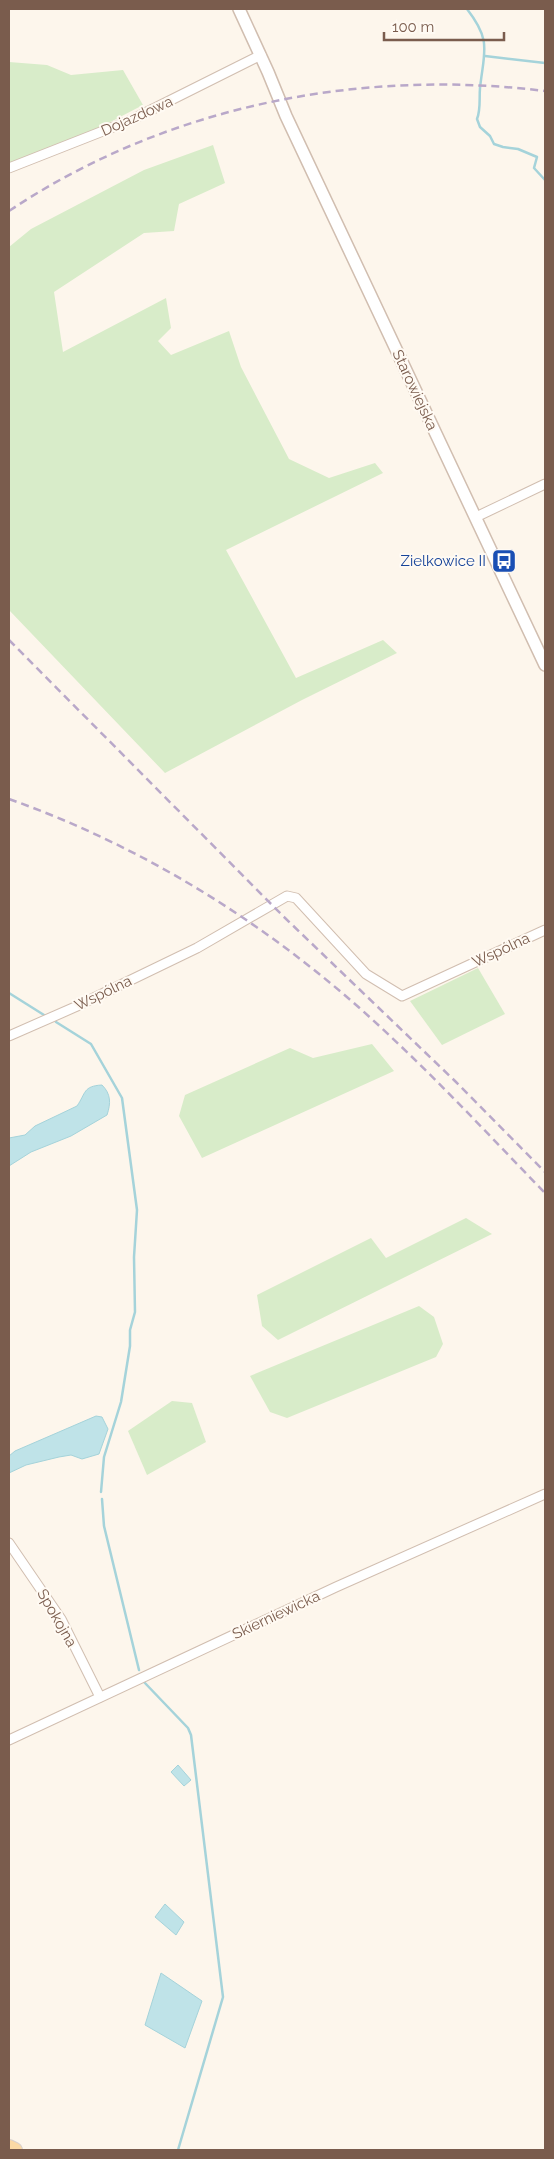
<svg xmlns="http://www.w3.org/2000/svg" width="554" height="2159" font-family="Raleway,sans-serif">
	<rect width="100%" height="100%" fill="#fdf6ec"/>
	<!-- green -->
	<g fill="#d8ecc9">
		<path d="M 9,62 L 47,65 L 71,75 L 123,70 L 143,105 L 97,129 L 9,163 Z"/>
		<path d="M 213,145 L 225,183 L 179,204 L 174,231 L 144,233 L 54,292 L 63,352 L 166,298 L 171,328 L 158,341 L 171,355 L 229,331 L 241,367 L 289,459 L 329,478 L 375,463 L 383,473 L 226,550 L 296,678 L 383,640 L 397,653 L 302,700 L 165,773 L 9,610 L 9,247 L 31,229 L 144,170 Z"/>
		<path d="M 478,968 L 505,1014 L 442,1045 L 410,1001 Z"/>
		<path d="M 372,1044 L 394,1071 L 202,1158 L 179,1116 L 185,1095 L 290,1048 L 313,1058 Z"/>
		<path d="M 466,1218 L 492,1234 L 278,1340 L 262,1326 L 257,1295 L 371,1238 L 386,1258 Z"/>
		<path d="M 419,1306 L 434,1317 L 443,1344 L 436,1357 L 287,1418 L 270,1412 L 250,1376 Z"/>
		<path d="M 172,1401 L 192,1403 L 206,1442 L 147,1475 L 128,1431 Z"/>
	</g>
	<!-- water -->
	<g fill="#bfe3e8" stroke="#a5d3da">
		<path d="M 102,1085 C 111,1094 111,1103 107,1115 L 71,1136 L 31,1152 L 9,1166 L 9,1138 L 25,1135 L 35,1126 L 77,1106 C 86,1093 83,1086 102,1085 Z"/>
		<path d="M 96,1416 L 102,1417 L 108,1429 L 99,1454 L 82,1459 L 71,1455 L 59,1457 L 26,1465 L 9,1473 L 9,1456 L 15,1451 Z"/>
		<path d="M 178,1765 L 191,1780 L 184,1786 L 171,1772 Z"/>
		<path d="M 165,1904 L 184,1922 L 176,1935 L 155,1917 Z"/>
		<path d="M 161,1973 L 202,2001 L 185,2048 L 145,2025 Z"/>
	</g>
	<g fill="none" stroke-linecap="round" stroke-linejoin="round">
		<!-- stream -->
		<g stroke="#a5d3da" stroke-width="2.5">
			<path d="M 467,9 C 492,41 484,51 480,88 C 479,99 481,109 477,119 L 480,127 L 490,136 L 494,144 L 503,147 L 518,149 L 537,157 L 534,168 L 545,180"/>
			<path d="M 485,56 L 545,63"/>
			<path d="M 9,993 L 44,1015"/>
			<path d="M 56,1022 L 91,1044 L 122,1098 L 137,1210 L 134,1257 L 135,1312 L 130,1330 L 130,1346 L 121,1402 L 104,1457 L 101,1492"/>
			<path d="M 102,1499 L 104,1526 L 139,1670"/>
			<path d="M 144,1682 L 188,1728 L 191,1735 L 223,1997 L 178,2150"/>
		</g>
		<defs>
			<g id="minor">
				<path d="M 9,168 L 131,120 L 261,55"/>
				<path d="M 476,517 L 545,484"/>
				<path d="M 9,1036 L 75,1007 L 197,948 L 287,896 L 296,898 L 366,974 L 402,996 L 545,930"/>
				<path d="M 9,1543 L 61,1619 L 100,1697"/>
				<path d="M 9,1740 L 336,1587 L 545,1494"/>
			</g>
			<path id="tertiary" d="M 239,9 L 268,72 L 286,116 L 545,665"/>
			<path id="primary" d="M 9,2147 L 15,2150"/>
		</defs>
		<!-- minor casing -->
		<use href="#minor" stroke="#d1beb0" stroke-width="11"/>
		<!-- tertiary casing -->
		<use href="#tertiary" stroke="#d1beb0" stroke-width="14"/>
		<!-- primary casing -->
		<use href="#primary" stroke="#dad1cd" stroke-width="16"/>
		<!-- minor -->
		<use href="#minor" stroke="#fff" stroke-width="9"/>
		<!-- tertiary -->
		<use href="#tertiary" stroke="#fff" stroke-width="11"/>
		<!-- primary -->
		<use href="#primary" stroke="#fbd9a5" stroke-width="14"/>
		<!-- rail -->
		<g stroke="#b9a8c9" stroke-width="2.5" stroke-dasharray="8 5" stroke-linecap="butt">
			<path d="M 9,211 C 166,106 359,68 545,91"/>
			<path d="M 9,640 L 283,916 L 455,1081 L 545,1172"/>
			<path d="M 9,799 C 136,844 253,915 355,1004 C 422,1063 483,1129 545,1193"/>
		</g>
	</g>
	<!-- icons -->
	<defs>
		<symbol id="bus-square" viewBox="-11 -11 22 22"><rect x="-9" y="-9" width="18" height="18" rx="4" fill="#1a4fb4" stroke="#fffaf3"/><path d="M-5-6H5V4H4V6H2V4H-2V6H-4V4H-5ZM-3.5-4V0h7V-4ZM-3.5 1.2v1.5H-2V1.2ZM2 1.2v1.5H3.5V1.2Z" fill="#fff"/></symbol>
	</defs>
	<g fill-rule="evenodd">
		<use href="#bus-square" x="490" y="547" width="28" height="28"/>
	</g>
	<g text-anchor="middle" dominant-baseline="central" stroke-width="4" stroke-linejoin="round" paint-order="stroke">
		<!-- street labels -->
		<g font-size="15" fill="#7a5c4d" stroke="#fffaf3">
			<text transform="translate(137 116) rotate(-24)">Dojazdowa</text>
			<text transform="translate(415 390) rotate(65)">Starowiejska</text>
			<text transform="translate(501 950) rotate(-25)">Wspólna</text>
			<text transform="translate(103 993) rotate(-26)">Wspólna</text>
			<text transform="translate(276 1615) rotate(-25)">Skierniewicka</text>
			<text transform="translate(57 1618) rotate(60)">Spokojna</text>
		</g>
		<!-- transit labels -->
		<g font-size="15" fill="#164399" stroke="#fffaf3" text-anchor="end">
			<text x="486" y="561">Zielkowice II</text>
		</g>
	</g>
	<!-- border -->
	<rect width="554" height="2159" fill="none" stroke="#7a5c4d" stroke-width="20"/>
	<!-- scale -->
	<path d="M384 32v8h120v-8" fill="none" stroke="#7a5c4d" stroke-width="2.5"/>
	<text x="392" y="32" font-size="15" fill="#7a5c4d" stroke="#fffaf3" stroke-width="4" paint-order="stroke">100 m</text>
</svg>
